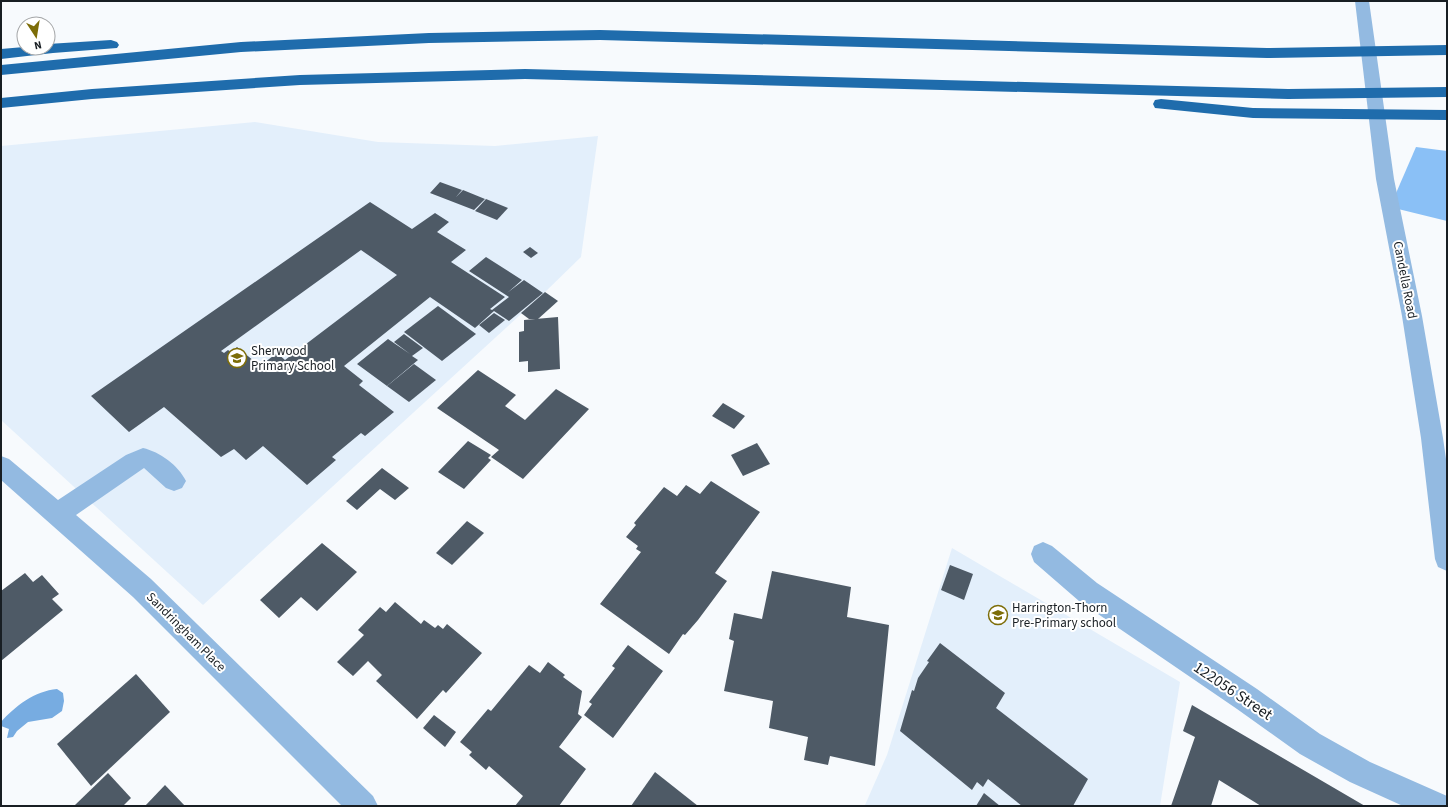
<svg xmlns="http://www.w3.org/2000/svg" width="1448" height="807" font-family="'Source Sans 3',sans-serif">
	<rect width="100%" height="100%" fill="#f7fafd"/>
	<!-- built -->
	<g fill="#e3effb">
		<path d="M 255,122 L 378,142 L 495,146 L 598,136 L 581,257 L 542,295 L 203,605 L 1,420 L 1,146 Z"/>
		<path d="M 952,548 L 1180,682 L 1160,806 L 867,806 L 865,805 L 887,755 Z"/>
	</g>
	<!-- forest -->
	<path fill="#8ac0f6" d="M 1416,147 L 1447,151 L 1447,221 L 1390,207 Z"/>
	<!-- water -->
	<path fill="#77ace1" d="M 57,689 L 63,693 L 64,701 L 62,711 L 52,718 L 28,722 L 17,731 L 13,737 L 7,738 L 9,729 L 1,726 L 1,722 C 15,706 35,691 57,689 Z"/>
	<!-- building -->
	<g fill="#4e5a66" fill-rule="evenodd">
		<path d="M 440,182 L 462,190 L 456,197 L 463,190 L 485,199 L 474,210 L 430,193 Z"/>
		<path d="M 486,199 L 508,208 L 497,220 L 475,211 Z"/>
		<path d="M 370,202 L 412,229 L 435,213 L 449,222 L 437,232 L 466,250 L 451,262 L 505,297 L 490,309 L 492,310 L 509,297 L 469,271 L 486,257 L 522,280 L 507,293 L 524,280 L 543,293 L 509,321 L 494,311 L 475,328 L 430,297 L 344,366 L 363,381 L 359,385 L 394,412 L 365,436 L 361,433 L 332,457 L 336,460 L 307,485 L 263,446 L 246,460 L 234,449 L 221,457 L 164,407 L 129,432 L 91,396 ZM 361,250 L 397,275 L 285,360 L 277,353 L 260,366 L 237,347 L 231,352 L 228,350 L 224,353 L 221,351 Z"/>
		<path d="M 530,247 L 538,253 L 531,258 L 523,252 Z"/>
		<path d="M 545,292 L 558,301 L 538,319 L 529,319 L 521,313 Z"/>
		<path d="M 438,306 L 476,334 L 442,361 L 404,332 Z"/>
		<path d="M 494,313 L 505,320 L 489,333 L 479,325 Z"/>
		<path d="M 558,317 L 560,369 L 528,372 L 528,361 L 519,362 L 519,332 L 524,331 L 524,320 Z"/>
		<path d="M 404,334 L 423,348 L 412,356 L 418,360 L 387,386 L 357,364 L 388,339 L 410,354 L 394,342 Z"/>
		<path d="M 414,364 L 436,380 L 409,402 L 387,386 Z"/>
		<path d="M 478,370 L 516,395 L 505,406 L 525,420 L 556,389 L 589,409 L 523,479 L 491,457 L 499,450 L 437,408 Z"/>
		<path d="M 723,403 L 745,416 L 734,429 L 712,416 Z"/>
		<path d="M 468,441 L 491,455 L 488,458 L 491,460 L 464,489 L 438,472 Z"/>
		<path d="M 757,443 L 770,464 L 743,476 L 731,455 Z"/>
		<path d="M 382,468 L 409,488 L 395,500 L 380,489 L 357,510 L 346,501 Z"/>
		<path d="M 711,481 L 760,512 L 715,573 L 727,581 L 698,620 L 685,635 L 683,634 L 669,654 L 600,604 L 641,552 L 636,549 L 638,546 L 626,537 L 636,525 L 634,523 L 664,487 L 677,496 L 686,485 L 700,494 Z"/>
		<path d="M 467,521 L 484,533 L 452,565 L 436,553 Z"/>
		<path d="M 322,543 L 357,572 L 317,611 L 301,597 L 279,618 L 260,600 Z"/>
		<path d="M 950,565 L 973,574 L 964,600 L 941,590 Z"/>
		<path d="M 772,571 L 851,587 L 847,617 L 889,625 L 875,766 L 830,756 L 828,765 L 804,760 L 808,737 L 769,728 L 773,701 L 724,691 L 734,641 L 729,639 L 734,613 L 762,619 Z"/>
		<path d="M 25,573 L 33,582 L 42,575 L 59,594 L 52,599 L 63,610 L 1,661 L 1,591 Z"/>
		<path d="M 395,602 L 421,624 L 424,620 L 435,628 L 438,625 L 443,629 L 447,624 L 482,653 L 446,693 L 443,690 L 417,719 L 376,681 L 382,675 L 368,661 L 353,676 L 337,662 L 364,635 L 358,630 L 380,607 L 386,612 Z"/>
		<path d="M 940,643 L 1005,693 L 996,708 L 1088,779 L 1073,806 L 1022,806 L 988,779 L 983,787 L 977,782 L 972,790 L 900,731 L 912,690 L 914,691 L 918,678 L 929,662 L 927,661 Z"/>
		<path d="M 628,645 L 663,671 L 613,738 L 584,715 L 592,704 L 589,702 L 615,668 L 612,666 Z"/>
		<path d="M 548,662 L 565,675 L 563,677 L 582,691 L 578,714 L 582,717 L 559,747 L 586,769 L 559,806 L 515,806 L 523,796 L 489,766 L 486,770 L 469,755 L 472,752 L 460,742 L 488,709 L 491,711 L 529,665 L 540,673 Z"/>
		<path d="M 136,674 L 170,712 L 91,786 L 57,744 Z"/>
		<path d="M 1192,705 L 1365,806 L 1261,806 L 1219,780 L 1211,806 L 1171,806 L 1195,737 L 1183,731 Z"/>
		<path d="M 434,715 L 456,732 L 445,747 L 423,728 Z"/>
		<path d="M 655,772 L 698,806 L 631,806 Z"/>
		<path d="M 108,773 L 131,798 L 123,806 L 74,806 Z"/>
		<path d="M 165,785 L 185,806 L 145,806 Z"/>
		<path d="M 984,793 L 1000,806 L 976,806 Z"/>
	</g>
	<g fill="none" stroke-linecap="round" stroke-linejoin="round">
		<!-- minor -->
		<g fill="#93bae1" fill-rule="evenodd">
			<path d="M 1355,1 L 1369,1 L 1394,179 L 1422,316 L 1443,438 L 1447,466 L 1447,571 L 1438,567 L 1435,559 L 1421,438 L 1402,316 L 1376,179 Z"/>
			<path d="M 143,448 C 160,452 178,465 186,481 L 182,488 L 174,491 L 166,488 L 144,468 L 76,515 L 151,579 L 373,796 L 378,806 L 342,806 L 133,597 L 1,480 L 1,456 L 9,459 L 58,500 L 126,455 Z"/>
			<path d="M 1043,542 L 1052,546 L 1097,583 L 1257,689 L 1320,734 L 1370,762 L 1447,796 L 1447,806 L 1403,806 L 1350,782 L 1300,754 L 1237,709 L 1079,601 L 1034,562 L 1031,554 L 1034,546 Z"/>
		</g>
		<!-- highway -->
		<g fill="#1f6cac" fill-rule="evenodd">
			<path d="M 600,30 L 1267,48 L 1447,45 L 1447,55 L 1267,58 L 600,40 L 429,43 L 241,52 L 1,75 L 1,65 L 241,42 L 429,33 Z"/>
			<path d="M 111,40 L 117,42 L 119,45 L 117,48 L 53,53 L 1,59 L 1,49 L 24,47 L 24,48 L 48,48 L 48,44 Z"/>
			<path d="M 525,69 L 1288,89 L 1447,87 L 1447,97 L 1288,99 L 525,79 L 300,85 L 92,99 L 1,108 L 1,98 L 92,89 L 300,75 Z"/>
			<path d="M 1161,99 L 1253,108 L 1447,110 L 1447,120 L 1253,118 L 1155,108 L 1153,104 L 1155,100 Z"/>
		</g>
	</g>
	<!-- icons -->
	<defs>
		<symbol id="school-ring" viewBox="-11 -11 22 22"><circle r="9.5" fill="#fff" stroke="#7d6d08" stroke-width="1.5"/><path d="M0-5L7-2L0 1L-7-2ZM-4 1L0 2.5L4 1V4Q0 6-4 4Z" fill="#7d6d08"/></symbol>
	</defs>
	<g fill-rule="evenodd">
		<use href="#school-ring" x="226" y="347" width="22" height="22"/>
		<use href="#school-ring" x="987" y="604" width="22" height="22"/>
	</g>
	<g text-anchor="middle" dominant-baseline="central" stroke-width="4" stroke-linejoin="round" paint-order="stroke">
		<!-- street labels -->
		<g font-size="13" fill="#181e23" stroke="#fff">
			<text transform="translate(1405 280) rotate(79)">Candella Road</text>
			<text transform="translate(186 632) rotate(45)">Sandringham Place</text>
		</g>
		<!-- poi labels -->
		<g font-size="13" fill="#181e23" stroke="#fff" text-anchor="start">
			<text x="251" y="351">Sherwood<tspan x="251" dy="15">Primary School</tspan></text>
			<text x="1012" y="608">Harrington-Thorn<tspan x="1012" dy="15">Pre-Primary school</tspan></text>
		</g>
		<!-- near-street labels -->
		<g font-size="16" fill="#181e23" stroke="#fff">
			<text transform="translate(1233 691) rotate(34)">122056 Street</text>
		</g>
	</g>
	<!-- border -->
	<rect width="1448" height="807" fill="none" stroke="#181e23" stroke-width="4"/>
	<!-- north arrow -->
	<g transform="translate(36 36) rotate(168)"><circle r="19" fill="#ffffff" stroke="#a3a5a7"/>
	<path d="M0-3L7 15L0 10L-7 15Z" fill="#7d6d08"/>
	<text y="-6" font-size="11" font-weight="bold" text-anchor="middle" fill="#181e23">N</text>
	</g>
</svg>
